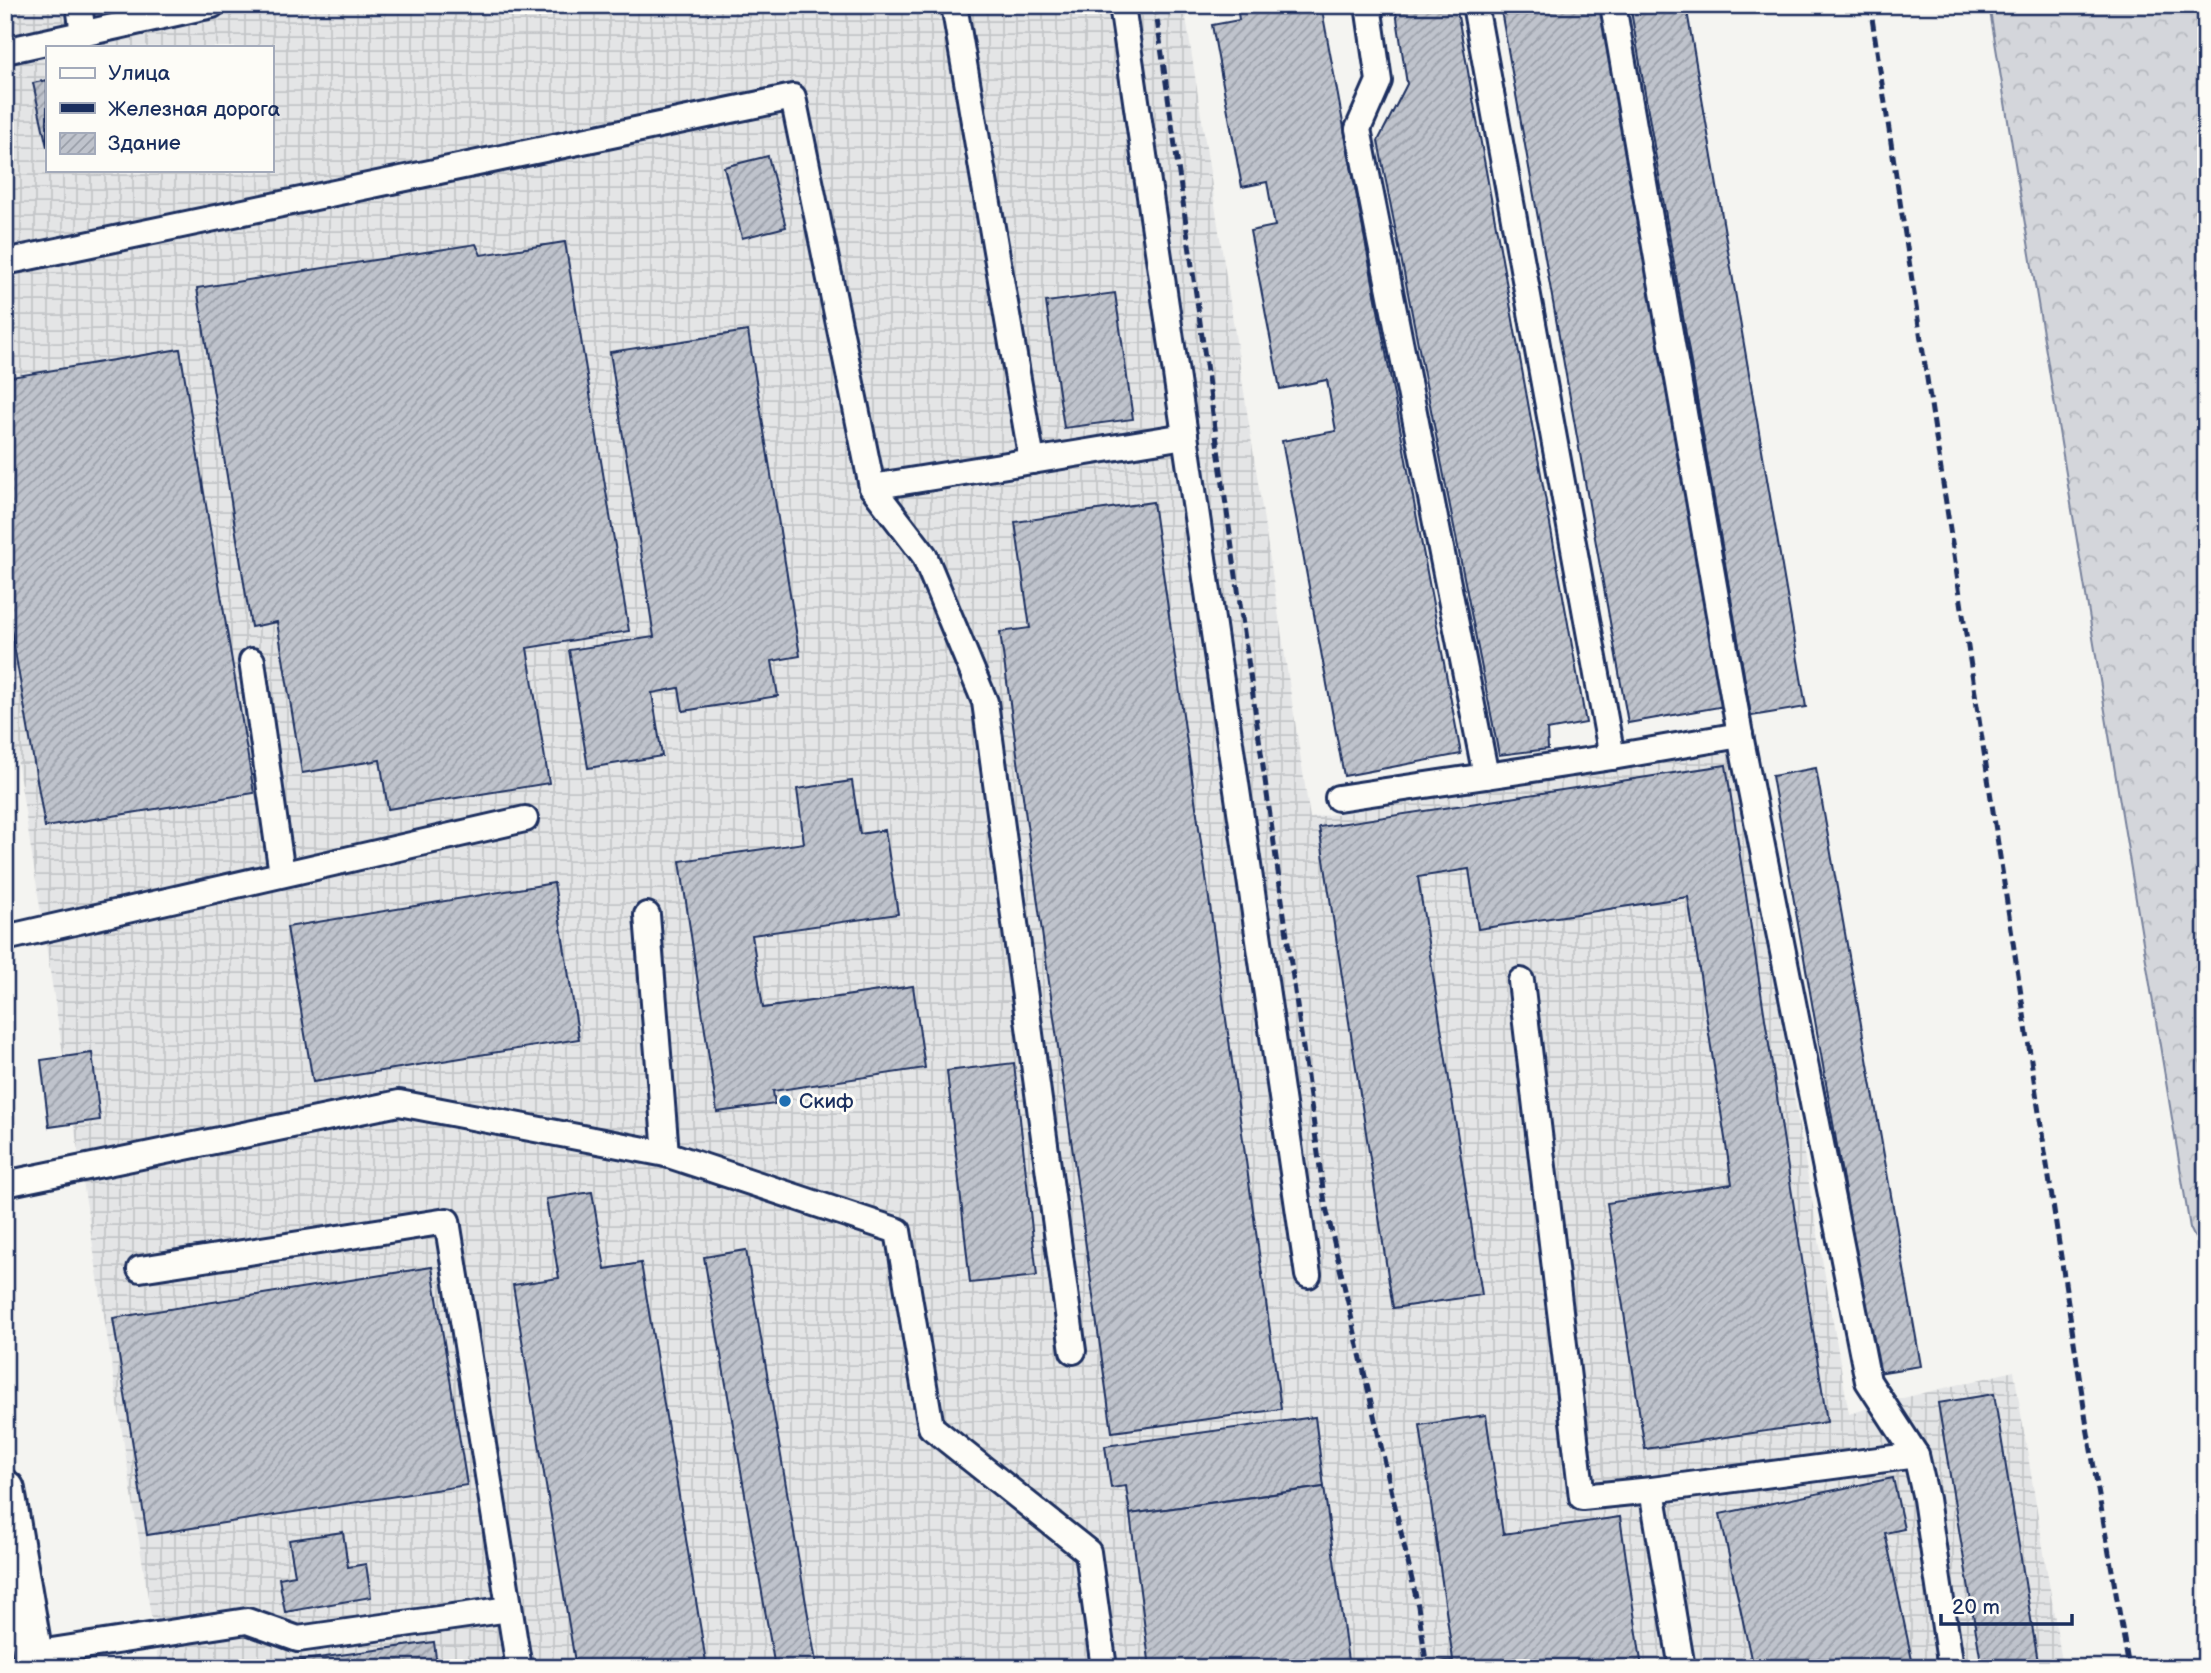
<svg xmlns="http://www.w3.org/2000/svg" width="2211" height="1673" font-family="'Balsamiq Sans',sans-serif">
	<defs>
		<pattern id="industrial-grid" width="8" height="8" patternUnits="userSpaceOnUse" patternTransform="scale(1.75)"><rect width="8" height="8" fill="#e4e5e6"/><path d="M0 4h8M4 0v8" fill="none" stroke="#c3c5c8"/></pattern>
		<pattern id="forest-crowns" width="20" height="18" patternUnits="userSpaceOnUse" patternTransform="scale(1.75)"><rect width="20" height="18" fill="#d4d6db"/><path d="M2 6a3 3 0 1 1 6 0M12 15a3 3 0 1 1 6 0" fill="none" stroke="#b5b8be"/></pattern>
		<pattern id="building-hatch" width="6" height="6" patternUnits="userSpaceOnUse" patternTransform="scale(1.75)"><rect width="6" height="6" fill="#bfc3cc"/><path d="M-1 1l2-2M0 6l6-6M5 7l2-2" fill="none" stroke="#9a9fa9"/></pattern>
	</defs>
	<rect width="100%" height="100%" fill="#f4f4f1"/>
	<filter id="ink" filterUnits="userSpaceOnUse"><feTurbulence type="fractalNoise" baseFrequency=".0143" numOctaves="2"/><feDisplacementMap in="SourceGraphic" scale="14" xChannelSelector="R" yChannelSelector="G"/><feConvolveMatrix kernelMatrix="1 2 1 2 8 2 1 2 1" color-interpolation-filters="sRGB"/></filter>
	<g filter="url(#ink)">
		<!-- industrial -->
		<path fill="url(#industrial-grid)" fill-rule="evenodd" d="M 5,5 L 1184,5 L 1310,818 L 1734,750 L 1849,1414 L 1895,1400 L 2014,1371 L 2063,1668 L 159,1668 L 5,683 ZM 47,47 L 271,47 L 271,170 L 47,170 Z"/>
		<!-- forest -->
		<path fill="url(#forest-crowns)" stroke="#78829c" stroke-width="2" d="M 1989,5 L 2206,5 L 2206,1260 L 2190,1228 Z"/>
		<!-- building -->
		<g fill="url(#building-hatch)" stroke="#1b2f5e" stroke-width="2">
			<path d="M 1237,5 L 1321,5 L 1461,754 L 1344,776 L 1282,441 L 1336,431 L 1327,380 L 1280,389 L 1250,231 L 1275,226 L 1267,182 L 1242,187 L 1212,25 L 1239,20 Z"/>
			<path d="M 1395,5 L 1456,5 L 1586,723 L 1547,730 L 1548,749 L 1499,755 L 1378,141 L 1407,84 Z"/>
			<path d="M 1500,5 L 1600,5 L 1725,706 L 1628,723 Z"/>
			<path d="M 1630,5 L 1686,5 L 1806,707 L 1751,716 Z"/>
			<path d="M 47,80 L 47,147 L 33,83 Z"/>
			<path d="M 768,156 L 786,227 L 742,238 L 724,167 Z"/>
			<path d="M 565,242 L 629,631 L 527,648 L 549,783 L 388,809 L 380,760 L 302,773 L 277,622 L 251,627 L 197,288 L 476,244 L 481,255 Z"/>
			<path d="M 1115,293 L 1133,419 L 1064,428 L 1046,302 Z"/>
			<path d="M 748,331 L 800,656 L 772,661 L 778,696 L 683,711 L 679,688 L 652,693 L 662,756 L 588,768 L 569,650 L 654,637 L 610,352 Z"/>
			<path d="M 180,349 L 254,793 L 45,827 L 5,593 L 5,378 Z"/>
			<path d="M 1153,502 L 1281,1409 L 1112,1432 L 1000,632 L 1030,628 L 1015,522 Z"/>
			<path d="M 1726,765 L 1827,1422 L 1645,1449 L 1607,1203 L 1732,1184 L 1688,897 L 1478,929 L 1469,869 L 1418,877 L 1482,1295 L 1393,1308 L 1319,827 Z"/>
			<path d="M 1816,768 L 1921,1366 L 1877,1373 L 1772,776 Z"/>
			<path d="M 852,781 L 860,834 L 885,830 L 898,914 L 752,935 L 763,1008 L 913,986 L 925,1068 L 773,1091 L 775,1104 L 717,1112 L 680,861 L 804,843 L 797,789 Z"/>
			<path d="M 554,883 L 579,1039 L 313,1082 L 287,927 Z"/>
			<path d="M 92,1053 L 100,1120 L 49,1127 L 41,1060 Z"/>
			<path d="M 1014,1063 L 1037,1276 L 970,1283 L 947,1071 Z"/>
			<path d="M 592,1192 L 605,1269 L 641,1263 L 707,1668 L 576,1668 L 513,1285 L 559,1278 L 546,1199 Z"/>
			<path d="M 746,1250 L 817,1668 L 775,1668 L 704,1257 Z"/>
			<path d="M 432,1267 L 467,1485 L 147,1535 L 113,1318 Z"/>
			<path d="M 1994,1394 L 2039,1668 L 1982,1668 L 1938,1403 Z"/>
			<path d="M 1486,1415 L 1503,1534 L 1620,1517 L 1642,1668 L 1433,1668 L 1433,1663 L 1453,1660 L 1420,1425 Z"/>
			<path d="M 1315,1417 L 1324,1487 L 1130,1514 L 1126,1486 L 1111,1488 L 1105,1446 Z"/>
			<path d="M 1893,1478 L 1904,1529 L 1885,1533 L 1912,1660 L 1875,1668 L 1753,1668 L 1720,1514 Z"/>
			<path d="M 1324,1487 L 1349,1668 L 1150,1668 L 1130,1514 Z"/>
			<path d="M 343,1532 L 348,1567 L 366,1564 L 371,1597 L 285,1612 L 279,1578 L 295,1575 L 289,1540 Z"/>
			<path d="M 434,1642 L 437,1666 L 481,1660 L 482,1668 L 246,1668 Z"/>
		</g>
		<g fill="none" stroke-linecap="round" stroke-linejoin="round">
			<defs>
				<g id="lane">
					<path d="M 79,5 L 83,34"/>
					<path d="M 954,5 L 1032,461"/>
					<path d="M 1122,5 L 1308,1275"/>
					<path d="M 1368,5 L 1379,81 L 1358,129 L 1486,776 L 1612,757"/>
					<path d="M 1475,5 L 1612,757 L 1740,735"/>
					<path d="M 1613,5 L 1740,735 L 1868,1381 L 1916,1455 L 1926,1499 L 1951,1668"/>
					<path d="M 5,51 L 212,5"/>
					<path d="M 5,262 L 793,97 L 872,487 L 924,555 L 985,702 L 1073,1351"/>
					<path d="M 872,487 L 1185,436"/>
					<path d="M 252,661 L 282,874"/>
					<path d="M 1338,798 L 1486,776"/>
					<path d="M 647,915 L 666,1154"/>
					<path d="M 5,938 L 525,819"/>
					<path d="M 1521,981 L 1582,1497 L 1652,1490 L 1682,1668"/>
					<path d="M 5,1184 L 399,1103 L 666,1154 L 898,1231 L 931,1427 L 1088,1552 L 1104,1668"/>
					<path d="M 140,1269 L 447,1221 L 519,1668"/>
					<path d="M 1652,1490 L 1916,1455"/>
					<path d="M 32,1654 L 247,1621 L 298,1639 L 509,1609"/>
				</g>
				<path id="secondary" d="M 5,1490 L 35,1668"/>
			</defs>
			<!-- lane casing -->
			<use href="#lane" stroke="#1b2f5e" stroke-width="30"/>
			<!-- secondary casing -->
			<use href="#secondary" stroke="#1b2f5e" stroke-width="44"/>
			<!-- lane -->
			<use href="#lane" stroke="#fdfcf7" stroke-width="24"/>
			<!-- secondary -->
			<use href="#secondary" stroke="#fdfcf7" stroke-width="38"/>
			<!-- rail -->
			<g stroke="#1b2f5e" stroke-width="5" stroke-dasharray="10 5" stroke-linecap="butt">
				<path d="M 1155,5 L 1325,1203 L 1418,1606 L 1427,1668"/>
				<path d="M 1870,5 L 2087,1427 L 2129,1668"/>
			</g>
		</g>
	</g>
	<!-- markers -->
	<circle fill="#1f6fb2" stroke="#fdfcf7" stroke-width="2.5" cx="785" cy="1101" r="7"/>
	<g text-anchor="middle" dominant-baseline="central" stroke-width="6" stroke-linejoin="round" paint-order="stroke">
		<!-- poi labels -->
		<g font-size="21" fill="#1b2f5e" stroke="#fdfcf7" text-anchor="start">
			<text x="799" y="1101">Скиф</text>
		</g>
	</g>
	<!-- margin -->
	<rect width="2211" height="1673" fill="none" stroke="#fdfcf7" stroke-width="28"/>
	<rect x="14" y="14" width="2183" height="1645" fill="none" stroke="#1b2f5e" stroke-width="2.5" filter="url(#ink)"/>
	<!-- legend -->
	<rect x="46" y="46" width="228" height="126" fill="#fdfcf7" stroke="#a3aaba" stroke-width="2"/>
	<rect x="60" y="68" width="35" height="10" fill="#fdfcf7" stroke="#a3aaba" stroke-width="2"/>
	<text x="108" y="80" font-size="21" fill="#1b2f5e">Улица</text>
	<rect x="60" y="103" width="35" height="10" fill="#1b2f5e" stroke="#a3aaba" stroke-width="2"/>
	<text x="108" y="116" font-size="21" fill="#1b2f5e">Железная дорога</text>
	<rect x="60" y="133" width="35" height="21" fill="url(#building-hatch)" stroke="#a3aaba" stroke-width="2"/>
	<text x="108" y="150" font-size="21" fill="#1b2f5e">Здание</text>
	<!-- scale -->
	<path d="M1941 1614v10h131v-10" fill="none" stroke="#1b2f5e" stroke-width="3.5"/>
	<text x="1952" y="1614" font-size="21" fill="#1b2f5e" stroke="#fdfcf7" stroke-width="5" paint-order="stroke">20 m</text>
</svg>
